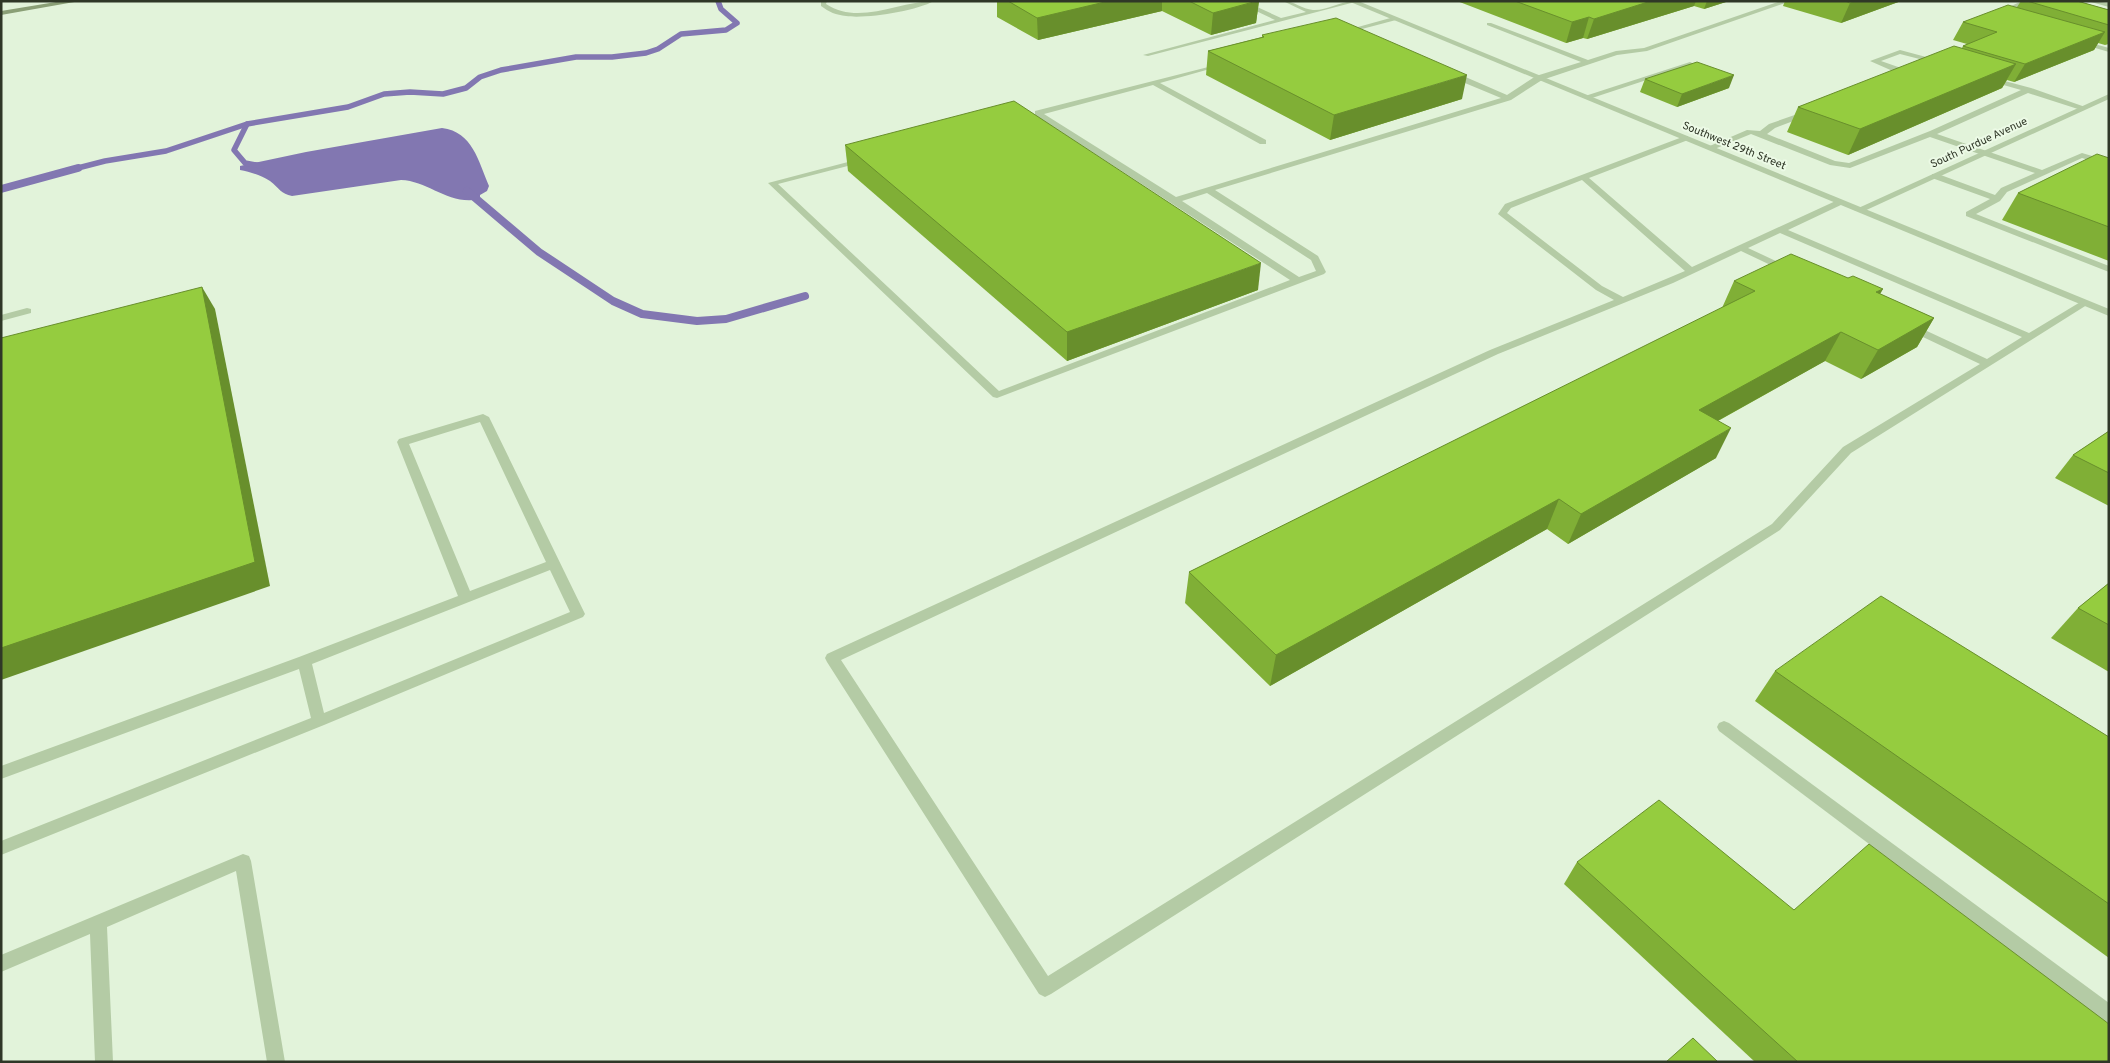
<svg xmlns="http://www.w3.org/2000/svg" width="2110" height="1063" font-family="Overpass,sans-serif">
	<rect width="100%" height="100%" fill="#e2f3da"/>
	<!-- water -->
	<path fill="#8277b1" d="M 442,128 C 473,132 478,161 489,186 L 487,191 L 480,195 L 480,199 C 449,206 429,181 401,180 L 292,196 C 281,194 279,188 270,181 C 261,175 250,172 240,170 L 240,166 L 306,152 Z"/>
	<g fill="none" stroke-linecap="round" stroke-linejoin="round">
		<!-- stream-far1 -->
		<g stroke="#8277b1" stroke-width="5.5">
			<path d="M 247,124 L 234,150 L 245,163 L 262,166"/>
			<path d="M 74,169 L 105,161 L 166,151 L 247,124 L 348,107 L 384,94 L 410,92 L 443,94 L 466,88 L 480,77 L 501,70 L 576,57 L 612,57 L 646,53 L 658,49 L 681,34 L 726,30 L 737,23 L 721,9 L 718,1"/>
		</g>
		<!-- stream -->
		<g stroke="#8277b1" stroke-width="8">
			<path d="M 1,189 L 78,168"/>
			<path d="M 467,191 L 539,252 L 613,301 L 642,314 L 697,321 L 726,319 L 805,296"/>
		</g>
		<!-- service -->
		<g fill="#b4cba5" fill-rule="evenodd">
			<path d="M 821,1 L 827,1 L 826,4 C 859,26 899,1 934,1 C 916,11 866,19 846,16 C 836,15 829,12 821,6 Z"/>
			<path d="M 1235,1 L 1244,1 L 1281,18 L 1306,12 L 1283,1 C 1294,1 1302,9 1313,10 C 1327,11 1341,0 1355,2 L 1148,56 L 1143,55 L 1275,20 Z"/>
			<path d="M 1781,1 L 1791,1 L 1647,51 L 1617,55 L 1542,80 L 1511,100 L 1215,190 L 1318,256 L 1326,272 L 1324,274 L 997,398 L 993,397 L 768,183 L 867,157 L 867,161 L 778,184 L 999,391 L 1290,280 L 1035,115 L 1035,111 L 1224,63 L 1224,65 L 1160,83 L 1266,140 L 1266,144 L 1260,144 L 1153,85 L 1044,114 L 1176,197 L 1501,98 L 1448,76 L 1448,72 L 1454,72 L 1507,95 L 1536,76 L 1581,62 L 1487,25 L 1487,23 L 1491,23 L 1588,60 L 1616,51 L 1644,48 ZM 1207,193 L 1311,260 L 1316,271 L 1299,277 L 1182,201 Z"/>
			<path d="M 2022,1 L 2036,1 L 2020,6 L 2001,14 L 1996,13 Z"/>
			<path d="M 1394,17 L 1396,18 L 1396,20 L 1343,34 L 1340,32 Z"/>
			<path d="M 2080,40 L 2109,48 L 2109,52 L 2078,43 L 2077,42 Z"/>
			<path d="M 1900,50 L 1941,61 L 1943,62 L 1939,64 L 1900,54 L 1881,61 L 1901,68 L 1905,74 L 1894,79 L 1890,77 L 1897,73 L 1895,72 L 1870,61 Z"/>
			<path d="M 1690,62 L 1694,64 L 1692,65 L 1589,99 L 1582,97 Z"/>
			<path d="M 1986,76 L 2031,88 L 2088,108 L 2081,110 L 2028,93 L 1937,134 L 2042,170 L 2082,153 L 2109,161 L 2109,166 L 2082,158 L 2007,192 L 2000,201 L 1976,214 L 2109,266 L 2109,272 L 1966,216 L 1966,212 L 1990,199 L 1932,178 L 1932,174 L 1938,174 L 1995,195 L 2001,188 L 2035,173 L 1930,137 L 1850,168 L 1830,165 L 1751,134 L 1712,150 L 1705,148 L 1747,130 L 1760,131 L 1769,124 L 1809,110 L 1812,110 L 1812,114 L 1775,128 L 1767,134 L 1835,161 L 1849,163 L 1930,131 L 2021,90 L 1986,80 Z"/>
			<path d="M 1685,136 L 1688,136 L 1688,140 L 1589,178 L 1692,267 L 1840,199 L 1844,202 L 1843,204 L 1788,230 L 2029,333 L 2082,301 L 2088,301 L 2090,303 L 1851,453 L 1780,530 L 1051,994 L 1045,997 L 1039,994 L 827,662 L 825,658 L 827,654 L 1490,350 L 1614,300 L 1596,290 L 1498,214 L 1505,204 ZM 1582,180 L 1685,271 L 1623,297 L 1602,286 L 1507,213 L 1511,208 ZM 1780,233 L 2022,337 L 1987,359 L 1914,325 L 1906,325 L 1906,329 L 1980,364 L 1843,447 L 1772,524 L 1048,976 L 841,660 L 1498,354 L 1673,283 L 1741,251 L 1785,272 L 1791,272 L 1791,268 L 1748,248 Z"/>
			<path d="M 27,308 L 31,309 L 31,313 L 1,321 L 1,315 Z"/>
			<path d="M 483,414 L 489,417 L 585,614 L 583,617 L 324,725 L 1,855 L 1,841 L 311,718 L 299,669 L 1,779 L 1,766 L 299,657 L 458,596 L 397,442 L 399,439 ZM 480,422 L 546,562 L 470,591 L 409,444 ZM 550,570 L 570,612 L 324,713 L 312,664 Z"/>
			<path d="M 1724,721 L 1729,723 L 2109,1003 L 2109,1023 L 2103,1020 L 1719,731 L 1717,727 L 1719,723 Z"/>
			<path d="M 243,854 L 249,856 L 251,861 L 285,1062 L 267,1062 L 236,871 L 107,927 L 113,1062 L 95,1062 L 90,934 L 1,972 L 1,955 Z"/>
		</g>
		<!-- minor -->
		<g fill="#b4cba5" fill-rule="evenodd">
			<path d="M 2090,1 L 2109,3 L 2109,7 L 2091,2 Z"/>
			<path d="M 2109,94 L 2109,99 L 1862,212 L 1854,210 Z"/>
		</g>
		<!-- tertiary -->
		<path fill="#b4cba5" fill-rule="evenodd" d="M 1348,1 L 1358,1 L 2109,309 L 2109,316 Z"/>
		<!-- secondary -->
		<path fill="#8a9f76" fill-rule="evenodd" d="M 62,1 L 80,1 L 1,15 L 1,11 Z"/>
	</g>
	<!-- wall -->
	<g fill="#80af36">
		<path d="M 997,1 L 1259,1 L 1256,23 L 1211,35 L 1162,11 L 1038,40 L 997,17 Z"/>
		<path d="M 1457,1 L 1729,1 L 1704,9 L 1694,6 L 1587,39 L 1583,38 L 1566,43 Z"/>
		<path d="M 1785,1 L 1901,1 L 1841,23 L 1783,6 Z"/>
		<path d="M 2021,1 L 2077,1 L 2109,10 L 2109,44 L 2105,45 L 2098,43 L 2094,50 L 2014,82 L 2007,80 L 2002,88 L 1848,155 L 1787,132 L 1798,107 L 1962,48 L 1963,46 L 1967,44 L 1953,40 L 1963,22 L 2017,7 Z"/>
		<path d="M 1262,35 L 1462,99 L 1330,140 L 1206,75 L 1208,51 L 1262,37 Z"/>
		<path d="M 1645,79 L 1729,88 L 1677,107 L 1640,92 Z"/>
		<path d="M 845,145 L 1258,290 L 1067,361 L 848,171 Z"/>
		<path d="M 2109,158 L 2109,261 L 2002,220 L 2018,193 Z"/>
		<path d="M 1734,281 L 1880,294 L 1934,318 L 1917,347 L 1861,379 L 1825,361 L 1718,421 L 1716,458 L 1568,544 L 1547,529 L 1270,686 L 1185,603 L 1189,572 L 1722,308 Z"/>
		<path d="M 2109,431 L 2109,506 L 2055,478 L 2073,455 Z"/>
		<path d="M 2109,583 L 2109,672 L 2051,638 L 2078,608 Z"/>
		<path d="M 1775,671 L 2109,737 L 2109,958 L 1755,701 Z"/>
		<path d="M 1577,862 L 1794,910 L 2109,1062 L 1755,1062 L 1564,884 Z"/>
	</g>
	<!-- shaded-wall -->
	<g fill="#688f2c">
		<path d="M 1109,1 L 1162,1 L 1162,11 L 1038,40 L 1037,18 Z"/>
		<path d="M 1259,1 L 1256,23 L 1211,35 L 1213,13 Z"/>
		<path d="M 1651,1 L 1696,1 L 1694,6 L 1587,39 L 1594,19 Z"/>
		<path d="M 1707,1 L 1729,1 L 1704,9 Z"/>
		<path d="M 1855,1 L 1901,1 L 1841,23 L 1850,3 Z"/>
		<path d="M 1589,17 L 1583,38 L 1566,43 L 1572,22 Z"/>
		<path d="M 2105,32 L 2094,50 L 2014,82 L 2025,64 Z"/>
		<path d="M 2016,64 L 2002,88 L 1848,155 L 1860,129 Z"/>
		<path d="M 1467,75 L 1462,99 L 1330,140 L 1334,115 Z"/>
		<path d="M 1734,75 L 1729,88 L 1677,107 L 1682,94 Z"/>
		<path d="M 1261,263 L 1258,290 L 1067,361 L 1067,332 Z"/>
		<path d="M 202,287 L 215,309 L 270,586 L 1,680 L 1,648 Z"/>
		<path d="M 1883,289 L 1867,317 L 1876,292 Z"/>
		<path d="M 1934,318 L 1917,347 L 1861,379 L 1878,350 Z"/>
		<path d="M 1841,332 L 1825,361 L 1685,439 L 1699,410 Z"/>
		<path d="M 1731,428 L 1716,458 L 1568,544 L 1581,514 Z"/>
		<path d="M 1559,499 L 1547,529 L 1270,686 L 1276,655 Z"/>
	</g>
	<!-- building -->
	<g fill="#95cc3f" stroke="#688f2c">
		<path d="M 1008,1 L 1109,1 L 1037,18 Z"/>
		<path d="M 1189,1 L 1257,1 L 1213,13 Z"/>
		<path d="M 1515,1 L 1651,1 L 1594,19 L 1589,17 L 1572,22 Z"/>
		<path d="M 1845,1 L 1855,1 L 1850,3 Z"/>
		<path d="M 2027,1 L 2077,1 L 2109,10 L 2109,25 Z"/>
		<path d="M 2008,5 L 2105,32 L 2025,64 L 1963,46 L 1997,32 L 1963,22 Z"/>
		<path d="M 1336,18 L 1467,75 L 1334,115 L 1208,51 L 1264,37 L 1262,35 Z"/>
		<path d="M 1954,46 L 2016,64 L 1860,129 L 1798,107 Z"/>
		<path d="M 1697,62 L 1734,75 L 1682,94 L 1645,79 Z"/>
		<path d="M 1014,101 L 1261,263 L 1067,332 L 845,145 Z"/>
		<path d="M 2097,154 L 2109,158 L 2109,227 L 2018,193 Z"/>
		<path d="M 1791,254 L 1848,278 L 1853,276 L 1883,289 L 1876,292 L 1934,318 L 1878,350 L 1841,332 L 1699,410 L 1731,428 L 1581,514 L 1559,499 L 1276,655 L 1189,572 L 1755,291 L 1734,281 Z"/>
		<path d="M 202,287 L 255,562 L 1,648 L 1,338 Z"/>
		<path d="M 2109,431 L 2109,473 L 2073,455 Z"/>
		<path d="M 2109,583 L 2109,625 L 2078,608 Z"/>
		<path d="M 1881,596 L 2109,737 L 2109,904 L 1775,671 Z"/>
		<path d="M 1659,800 L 1794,910 L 1869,844 L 2109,1024 L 2109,1062 L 1798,1062 L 1577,862 Z"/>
		<path d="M 1693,1038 L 1718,1062 L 1666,1062 Z"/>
	</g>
	<g text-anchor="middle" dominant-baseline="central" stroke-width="4" stroke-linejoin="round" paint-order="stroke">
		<!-- far-street labels -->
		<g font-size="11" fill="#2f3727" stroke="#ecfae6">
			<text transform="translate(1979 143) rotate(-25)">South Purdue Avenue</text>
			<text transform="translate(1734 146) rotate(22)">Southwest 29th Street</text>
		</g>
	</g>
	<!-- border -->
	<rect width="2110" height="1063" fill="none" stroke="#2f3727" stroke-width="5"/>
</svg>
